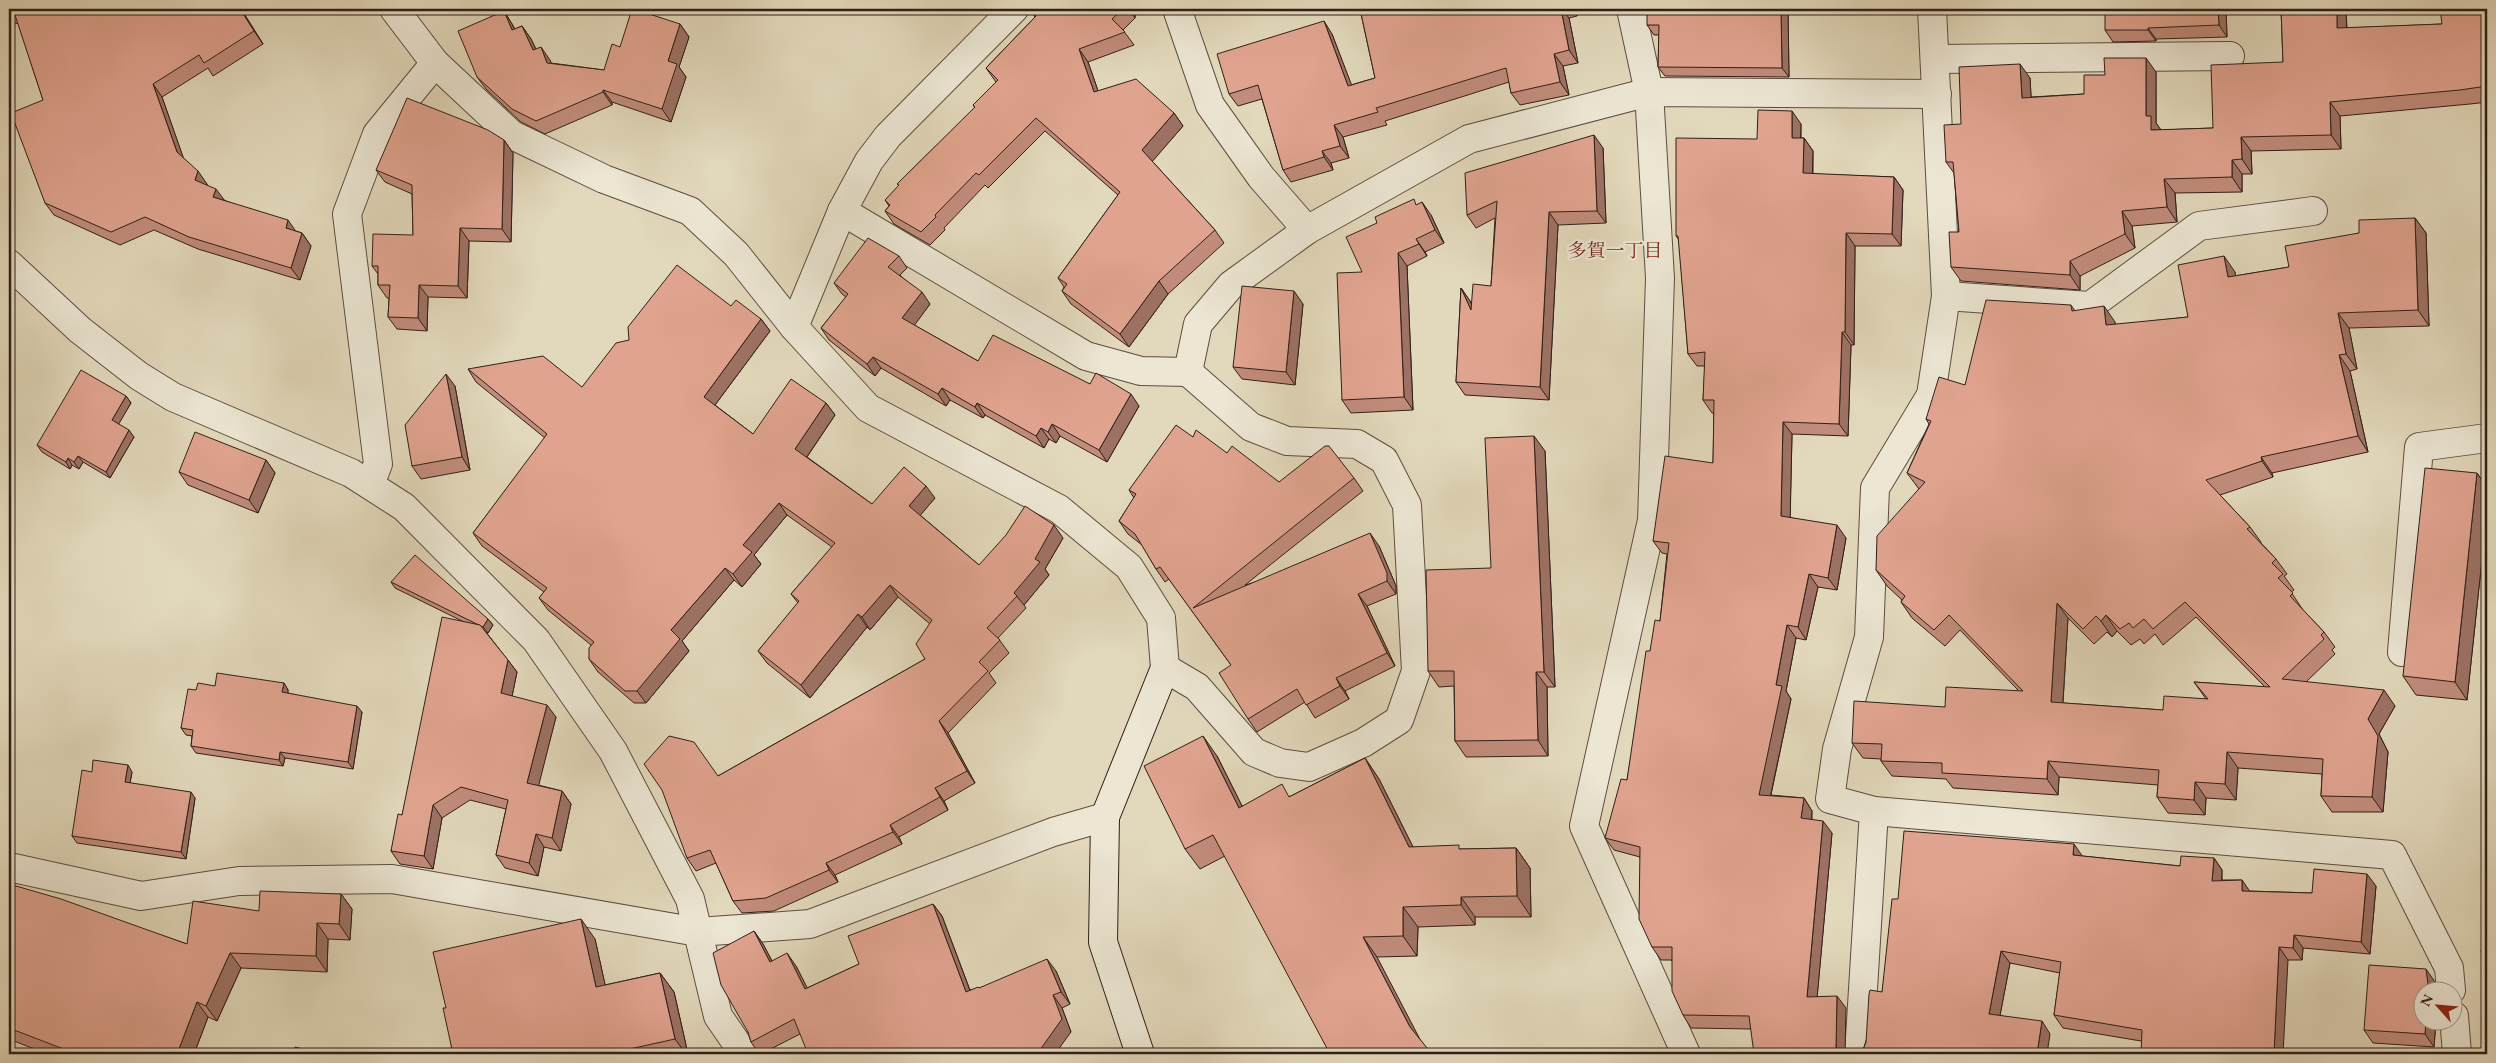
<svg xmlns="http://www.w3.org/2000/svg" width="2496" height="1063" font-family="'EB Garamond','Noto Serif JP',serif">
	<rect width="100%" height="100%" fill="#e2d8bb"/>
	<filter id="stains"><feTurbulence type="fractalNoise" baseFrequency=".004" numOctaves="4"/><feColorMatrix values="0 0 0 0 .2 0 0 0 0 .09 0 0 0 0 .02 0 0 0 .5 -.17"/></filter>
	<radialGradient id="worn" r=".72"><stop offset=".6" stop-color="#630" stop-opacity="0"/><stop offset="1" stop-color="#630" stop-opacity=".3"/></radialGradient>
	<g fill="none" stroke-linecap="round" stroke-linejoin="round">
		<defs>
			<g id="street">
				<path d="M 394,9 L 435,63 L 512,135 L 604,179 L 690,211 L 736,254 L 794,327 L 868,408 L 1059,509 L 1129,567 L 1161,618 L 1165,668 L 1197,687 L 1254,752 L 1280,763 L 1309,767 L 1363,743 L 1399,720 L 1416,671 L 1407,505 L 1384,460 L 1357,444 L 1287,441 L 1251,427 L 1188,372 L 1198,324 L 1231,285 L 1307,230 L 1469,139 L 1649,92 L 1937,94"/>
				<path d="M 1177,9 L 1210,105 L 1261,177 L 1307,230"/>
				<path d="M 1631,9 L 1649,92 L 1660,278 L 1652,520 L 1584,826 L 1686,1054"/>
				<path d="M 1935,59 L 2230,56"/>
				<path d="M 842,211 L 1086,356 L 1141,371 L 1188,372"/>
				<path d="M 9,264 L 80,330 L 139,376 L 173,397 L 351,473 L 404,507 L 536,640 L 613,751 L 690,899 L 718,1016 L 744,1054"/>
				<path d="M 1946,296 L 2090,306 L 2199,226 L 2313,211"/>
				<path d="M 794,327 L 842,211 L 869,161 L 888,136 L 1014,9"/>
				<path d="M 370,484 L 378,464 L 347,214 L 377,134 L 435,63"/>
				<path d="M 2402,652 L 2419,447 L 2487,438"/>
				<path d="M 1874,811 L 2392,855 L 2449,968 L 2451,990"/>
				<path d="M 9,867 L 141,896 L 239,881 L 392,879 L 698,932 L 810,924 L 1053,832 L 1105,817"/>
				<path d="M 2454,1016 L 2457,1054"/>
				<path d="M 1859,1054 L 1874,811 L 1830,799 L 1837,749 L 1869,637 L 1875,488 L 1931,395 L 1946,296 L 1932,9"/>
			</g>
			<path id="secondary" d="M 1140,1054 L 1103,942 L 1105,817 L 1165,668"/>
		</defs>
		<!-- street casing -->
		<use href="#street" stroke="#5d4d40" stroke-width="30"/>
		<!-- secondary casing -->
		<use href="#secondary" stroke="#311f17" stroke-width="30"/>
		<!-- street -->
		<use href="#street" stroke="#ece6d3" stroke-width="28"/>
		<!-- secondary -->
		<use href="#secondary" stroke="#ece6d3" stroke-width="28"/>
	</g>
	<!-- wall -->
	<g fill="#c18c7b" stroke="#311f17" fill-rule="evenodd">
		<path d="M 9,9 L 220,12 L 225,9 L 241,9 L 263,44 L 213,76 L 208,68 L 162,97 L 183,158 L 207,184 L 207,185 L 224,200 L 296,231 L 302,233 L 311,246 L 300,280 L 198,249 L 154,230 L 120,245 L 54,215 L 45,203 L 43,100 L 18,23 L 9,26 Z"/>
		<path d="M 288,9 L 304,9 L 292,15 Z"/>
		<path d="M 1029,9 L 1135,9 L 1135,18 L 1123,30 L 1134,45 L 1088,62 L 1098,91 L 1174,113 L 1183,126 L 1152,161 L 1215,230 L 1224,243 L 1168,294 L 1129,347 L 1071,304 L 1062,291 L 1064,287 L 1058,278 L 1118,195 L 1045,131 L 988,188 L 985,185 L 944,228 L 945,230 L 930,245 L 894,224 L 885,211 L 889,206 L 885,200 L 899,186 L 897,184 L 975,108 L 973,105 L 996,82 L 986,68 L 1035,17 Z"/>
		<path d="M 1214,9 L 1230,9 L 1217,14 Z"/>
		<path d="M 1360,9 L 1576,9 L 1577,16 L 1569,18 L 1578,63 L 1563,66 L 1569,95 L 1520,105 L 1511,93 L 1509,82 L 1385,121 L 1387,125 L 1343,137 L 1349,158 L 1331,163 L 1333,170 L 1291,182 L 1283,170 L 1262,99 L 1238,106 L 1229,94 L 1332,34 L 1351,85 L 1375,78 Z"/>
		<path d="M 1788,9 L 1789,77 L 1665,76 L 1658,67 L 1659,35 L 1654,35 L 1647,25 Z"/>
		<path d="M 2226,9 L 2227,37 L 2156,39 L 2156,41 L 2113,42 L 2105,30 Z"/>
		<path d="M 2281,9 L 2346,9 L 2347,28 L 2442,24 L 2487,9 L 2487,102 L 2470,104 L 2340,116 L 2341,149 L 2251,151 L 2252,174 L 2242,174 L 2242,192 L 2175,193 L 2177,222 L 2132,226 L 2135,248 L 2080,276 L 2080,290 L 1961,281 L 1951,267 L 1959,232 L 1954,173 L 1946,162 L 1961,124 L 2030,78 L 2031,97 L 2084,94 L 2105,75 L 2156,72 L 2156,123 L 2161,130 L 2213,128 L 2283,62 Z"/>
		<path d="M 504,11 L 512,24 L 515,29 L 522,26 L 531,39 L 536,49 L 550,60 L 551,63 L 604,70 L 620,47 L 680,24 L 689,37 L 679,67 L 686,77 L 671,122 L 612,102 L 612,105 L 545,134 L 521,122 L 486,89 L 477,77 Z"/>
		<path d="M 1801,124 L 1801,138 L 1804,138 L 1813,151 L 1813,174 L 1894,177 L 1903,190 L 1901,246 L 1855,246 L 1854,345 L 1851,345 L 1848,436 L 1792,434 L 1790,517 L 1846,538 L 1837,590 L 1818,587 L 1806,640 L 1796,638 L 1786,691 L 1791,699 L 1771,795 L 1804,798 L 1812,811 L 1812,819 L 1832,833 L 1817,997 L 1846,1008 L 1751,1029 L 1691,1028 L 1683,1015 L 1672,960 L 1661,960 L 1652,947 L 1640,857 L 1614,850 L 1605,838 L 1627,780 L 1650,651 L 1660,621 L 1667,554 L 1662,553 L 1653,541 L 1713,463 L 1714,413 L 1712,413 L 1703,400 L 1705,366 L 1697,366 L 1688,354 L 1679,240 L 1676,236 Z"/>
		<path d="M 504,140 L 513,153 L 511,242 L 469,241 L 467,298 L 428,297 L 427,331 L 397,329 L 388,317 L 389,298 L 387,298 L 378,285 L 378,274 L 372,266 L 413,235 L 412,194 L 385,182 L 376,170 Z"/>
		<path d="M 1603,148 L 1606,223 L 1558,225 L 1549,400 L 1465,395 L 1456,382 L 1461,288 L 1472,304 L 1491,286 L 1495,218 L 1476,228 L 1467,215 Z"/>
		<path d="M 1418,204 L 1431,215 L 1444,243 L 1425,252 L 1427,256 L 1407,266 L 1413,410 L 1351,413 L 1342,400 L 1362,272 Z"/>
		<path d="M 2415,218 L 2426,233 L 2429,326 L 2349,328 L 2357,369 L 2350,371 L 2368,452 L 2272,473 L 2273,477 L 2220,495 L 2250,527 L 2261,542 L 2261,543 L 2276,559 L 2287,574 L 2284,576 L 2294,590 L 2291,592 L 2303,610 L 2324,632 L 2335,647 L 2332,650 L 2335,654 L 2306,682 L 2395,706 L 2379,734 L 2388,752 L 2383,812 L 2332,812 L 2321,796 L 2322,774 L 2238,768 L 2236,800 L 2206,798 L 2205,815 L 2168,813 L 2157,797 L 2158,785 L 2059,777 L 2058,795 L 1953,788 L 1946,779 L 1892,776 L 1881,761 L 1881,759 L 1863,758 L 1852,743 L 1945,707 L 2018,690 L 1960,630 L 1945,646 L 1912,618 L 1901,602 L 1902,600 L 1887,586 L 1876,570 L 1919,489 L 1907,473 L 1929,424 L 1926,419 L 1965,385 L 2071,305 L 2075,311 L 2115,322 L 2115,325 L 2188,317 L 2235,272 L 2235,276 L 2289,267 L 2359,233 ZM 2196,617 L 2265,687 L 2194,682 L 2206,699 L 2163,710 L 2063,703 L 2068,618 L 2094,644 L 2107,632 L 2112,637 L 2117,631 L 2131,645 L 2140,639 L 2144,644 L 2155,634 L 2163,645 Z"/>
		<path d="M 899,256 L 907,268 L 900,275 L 930,304 L 914,325 L 978,361 L 1090,384 L 1139,406 L 1107,462 L 1060,436 L 1056,443 L 1049,439 L 1044,448 L 985,415 L 983,418 L 950,400 L 946,406 L 881,368 L 875,376 L 829,340 L 821,328 L 846,297 L 842,294 L 834,283 Z"/>
		<path d="M 1303,304 L 1295,385 L 1242,379 L 1233,367 Z"/>
		<path d="M 731,306 L 761,319 L 770,331 L 715,405 L 753,434 L 826,403 L 835,415 L 807,457 L 872,504 L 935,498 L 920,515 L 979,565 L 1063,538 L 1045,569 L 1049,575 L 1024,605 L 1026,608 L 998,638 L 1009,653 L 989,673 L 996,683 L 948,733 L 975,783 L 944,801 L 948,810 L 899,837 L 902,844 L 835,875 L 838,882 L 774,911 L 742,913 L 733,901 L 716,863 L 696,871 L 687,858 L 718,776 L 925,659 L 930,624 L 898,597 L 870,630 L 867,627 L 810,698 L 767,663 L 758,651 L 798,603 L 791,594 L 832,547 L 787,515 L 754,555 L 761,564 L 742,587 L 734,580 L 682,641 L 689,651 L 646,703 L 634,703 L 598,672 L 589,659 L 591,645 L 548,610 L 539,598 L 544,592 L 482,546 L 473,533 L 545,438 L 476,382 L 468,369 L 582,387 L 629,340 Z"/>
		<path d="M 455,386 L 470,470 L 421,479 L 412,466 Z"/>
		<path d="M 126,396 L 131,403 L 118,424 L 134,437 L 110,478 L 83,462 L 79,469 L 72,465 L 70,469 L 42,452 L 37,445 Z"/>
		<path d="M 1193,437 L 1227,453 L 1279,482 L 1354,478 L 1363,491 L 1245,585 L 1379,546 L 1396,586 L 1396,594 L 1367,606 L 1395,666 L 1345,691 L 1349,699 L 1315,718 L 1305,702 L 1257,732 L 1248,719 L 1231,665 L 1169,579 L 1165,582 L 1156,569 L 1142,545 L 1128,534 L 1119,521 L 1134,498 L 1129,490 Z"/>
		<path d="M 1545,451 L 1555,687 L 1547,687 L 1548,756 L 1466,757 L 1455,741 L 1454,686 L 1439,687 L 1428,671 L 1491,568 Z"/>
		<path d="M 266,460 L 275,473 L 258,513 L 188,485 L 179,472 Z"/>
		<path d="M 2477,473 L 2487,488 L 2487,512 L 2467,700 L 2416,695 L 2403,676 Z"/>
		<path d="M 391,582 L 488,619 L 493,625 L 488,633 L 486,632 L 517,672 L 512,696 L 556,717 L 538,785 L 562,791 L 571,804 L 561,851 L 544,847 L 538,876 L 505,868 L 496,855 L 506,809 L 470,800 L 442,818 L 433,869 L 400,864 L 391,851 L 402,815 L 464,622 L 395,588 Z"/>
		<path d="M 284,683 L 288,690 L 288,693 L 362,712 L 353,769 L 285,758 L 283,766 L 196,753 L 191,746 L 192,736 L 186,735 L 181,728 L 196,690 L 215,686 Z"/>
		<path d="M 1217,756 L 1242,806 L 1291,796 L 1365,758 L 1379,779 L 1413,847 L 1462,849 L 1516,848 L 1530,868 L 1531,917 L 1475,917 L 1475,925 L 1418,927 L 1417,956 L 1377,957 L 1225,856 L 1200,869 L 1185,849 Z"/>
		<path d="M 92,772 L 132,772 L 130,783 L 195,798 L 186,859 L 77,843 L 72,836 Z"/>
		<path d="M 2082,856 L 2180,866 L 2214,858 L 2222,870 L 2222,880 L 2242,880 L 2249,891 L 2312,893 L 2376,886 L 2370,954 L 2303,948 L 2302,960 L 2288,960 L 2141,1041 L 2063,1028 L 2054,1015 L 2060,973 L 2010,963 L 2000,1015 L 2050,1034 L 1863,1050 L 1882,992 L 1898,899 Z"/>
		<path d="M 9,884 L 187,944 L 259,911 L 341,894 L 352,909 L 350,940 L 328,939 L 327,972 L 241,968 L 217,1021 L 208,1017 L 194,1054 L 47,1054 L 9,1039 Z"/>
		<path d="M 933,904 L 942,916 L 970,990 L 1056,971 L 1070,1004 L 1062,1008 L 1071,1032 L 800,1034 L 761,1054 L 759,1054 L 751,1042 L 748,1032 L 754,931 L 763,944 L 772,961 L 796,966 L 807,988 L 859,964 Z"/>
		<path d="M 595,939 L 605,985 L 660,973 L 674,992 L 688,1054 L 453,1054 L 446,1008 Z"/>
		<path d="M 2435,982 L 2424,1020 L 2436,1020 L 2434,1047 L 2373,1043 L 2364,1030 Z"/>
	</g>
	<!-- shaded-wall -->
	<g fill="#9d7264" stroke="#311f17">
		<path d="M 240,9 L 245,15 L 263,44 L 254,31 Z"/>
		<path d="M 1129,9 L 1135,9 L 1135,18 Z"/>
		<path d="M 1561,9 L 1562,9 L 1569,18 L 1578,63 L 1569,50 Z"/>
		<path d="M 1572,9 L 1576,9 L 1577,16 Z"/>
		<path d="M 1781,9 L 1788,9 L 1789,77 L 1782,68 Z"/>
		<path d="M 2218,9 L 2226,9 L 2227,37 L 2219,25 Z"/>
		<path d="M 2337,9 L 2346,9 L 2347,42 L 2337,28 Z"/>
		<path d="M 504,11 L 512,24 L 521,43 L 512,30 Z"/>
		<path d="M 1324,21 L 1332,34 L 1357,99 L 1348,86 Z"/>
		<path d="M 680,24 L 689,37 L 679,67 L 686,77 L 671,122 L 662,109 L 668,61 Z"/>
		<path d="M 522,26 L 531,39 L 542,63 L 533,50 Z"/>
		<path d="M 2148,28 L 2156,39 L 2156,41 L 2148,30 Z"/>
		<path d="M 541,47 L 550,60 L 556,75 L 547,63 Z"/>
		<path d="M 1079,49 L 1088,62 L 1103,105 L 1094,92 Z"/>
		<path d="M 1554,54 L 1563,66 L 1569,95 L 1560,82 Z"/>
		<path d="M 2146,58 L 2156,72 L 2156,123 L 2161,130 L 2151,130 L 2146,116 Z"/>
		<path d="M 2020,64 L 2030,78 L 2032,112 L 2022,98 Z"/>
		<path d="M 153,84 L 162,97 L 186,165 L 177,152 Z"/>
		<path d="M 603,90 L 612,102 L 612,105 L 603,92 Z"/>
		<path d="M 2330,102 L 2340,116 L 2341,149 L 2331,135 Z"/>
		<path d="M 1792,111 L 1801,124 L 1800,151 L 1792,138 Z"/>
		<path d="M 1174,113 L 1183,126 L 1151,163 L 1142,150 Z"/>
		<path d="M 1334,125 L 1343,137 L 1349,158 L 1340,146 Z"/>
		<path d="M 1594,135 L 1603,148 L 1606,223 L 1597,211 Z"/>
		<path d="M 2241,137 L 2251,151 L 2252,174 L 2242,159 Z"/>
		<path d="M 1804,138 L 1813,151 L 1812,186 L 1803,173 Z"/>
		<path d="M 504,140 L 513,153 L 511,242 L 502,229 Z"/>
		<path d="M 1322,151 L 1331,163 L 1333,170 L 1324,157 Z"/>
		<path d="M 2232,160 L 2242,174 L 2242,192 L 2232,177 Z"/>
		<path d="M 198,171 L 207,184 L 204,193 L 195,180 Z"/>
		<path d="M 1894,177 L 1903,190 L 1901,246 L 1892,234 Z"/>
		<path d="M 2164,179 L 2175,193 L 2177,222 L 2167,207 Z"/>
		<path d="M 216,189 L 225,201 L 213,197 Z"/>
		<path d="M 1422,202 L 1431,215 L 1444,243 L 1435,230 Z"/>
		<path d="M 2122,211 L 2132,226 L 2135,248 L 2125,234 Z"/>
		<path d="M 1549,212 L 1558,225 L 1549,400 L 1540,387 Z"/>
		<path d="M 2415,218 L 2426,233 L 2429,326 L 2418,310 Z"/>
		<path d="M 288,220 L 297,233 L 286,228 Z"/>
		<path d="M 460,228 L 469,241 L 467,298 L 458,286 Z"/>
		<path d="M 302,233 L 311,246 L 300,280 L 291,268 Z"/>
		<path d="M 1846,233 L 1855,246 L 1854,345 L 1845,332 Z"/>
		<path d="M 1416,239 L 1425,252 L 1427,256 L 1419,244 Z"/>
		<path d="M 1398,253 L 1407,266 L 1413,410 L 1404,397 Z"/>
		<path d="M 2224,256 L 2235,272 L 2239,293 L 2228,277 Z"/>
		<path d="M 2070,261 L 2080,276 L 2080,290 L 2070,275 Z"/>
		<path d="M 1159,281 L 1168,294 L 1129,347 L 1120,334 Z"/>
		<path d="M 419,285 L 428,297 L 427,331 L 418,318 Z"/>
		<path d="M 1461,288 L 1470,301 L 1480,323 L 1471,310 Z"/>
		<path d="M 1294,291 L 1303,304 L 1295,385 L 1286,372 Z"/>
		<path d="M 922,292 L 930,304 L 911,330 L 902,318 Z"/>
		<path d="M 2104,306 L 2115,322 L 2117,341 L 2106,325 Z"/>
		<path d="M 2338,313 L 2349,328 L 2357,369 L 2346,354 Z"/>
		<path d="M 761,319 L 770,331 L 712,409 L 704,397 Z"/>
		<path d="M 1842,332 L 1851,345 L 1848,436 L 1839,424 Z"/>
		<path d="M 2339,355 L 2350,371 L 2368,452 L 2358,436 Z"/>
		<path d="M 873,357 L 881,368 L 875,376 L 867,364 Z"/>
		<path d="M 446,374 L 455,386 L 470,470 L 462,457 Z"/>
		<path d="M 942,388 L 950,400 L 946,406 L 938,394 Z"/>
		<path d="M 1131,394 L 1139,406 L 1107,462 L 1099,450 Z"/>
		<path d="M 126,396 L 131,403 L 117,427 L 112,420 Z"/>
		<path d="M 826,403 L 835,415 L 804,461 L 795,449 Z"/>
		<path d="M 977,403 L 985,415 L 983,418 L 975,407 Z"/>
		<path d="M 1783,422 L 1792,434 L 1790,528 L 1781,516 Z"/>
		<path d="M 1052,424 L 1060,436 L 1056,443 L 1048,432 Z"/>
		<path d="M 1041,428 L 1049,439 L 1044,448 L 1036,436 Z"/>
		<path d="M 129,430 L 134,437 L 110,478 L 106,472 Z"/>
		<path d="M 1534,436 L 1545,451 L 1555,687 L 1544,672 Z"/>
		<path d="M 78,456 L 83,462 L 79,469 L 74,462 Z"/>
		<path d="M 2261,457 L 2272,473 L 2273,477 L 2262,461 Z"/>
		<path d="M 68,458 L 72,465 L 70,469 L 66,462 Z"/>
		<path d="M 266,460 L 275,473 L 258,513 L 249,500 Z"/>
		<path d="M 2477,473 L 2487,488 L 2487,512 L 2467,700 L 2455,682 Z"/>
		<path d="M 926,486 L 935,498 L 918,518 L 909,506 Z"/>
		<path d="M 779,503 L 787,515 L 754,555 L 761,564 L 742,587 L 733,574 L 743,545 Z"/>
		<path d="M 1054,525 L 1063,538 L 1045,569 L 1049,575 L 1024,605 L 1014,593 Z"/>
		<path d="M 1837,525 L 1846,538 L 1837,590 L 1828,578 Z"/>
		<path d="M 1370,533 L 1379,546 L 1396,586 L 1396,594 L 1387,581 Z"/>
		<path d="M 725,568 L 734,580 L 682,641 L 689,651 L 646,703 L 637,691 L 671,630 Z"/>
		<path d="M 1809,574 L 1818,587 L 1806,640 L 1798,627 Z"/>
		<path d="M 890,585 L 898,597 L 870,630 L 862,617 Z"/>
		<path d="M 1358,594 L 1367,606 L 1395,666 L 1387,653 Z"/>
		<path d="M 2057,603 L 2068,618 L 2062,717 L 2051,702 Z"/>
		<path d="M 858,614 L 867,627 L 810,698 L 801,685 Z"/>
		<path d="M 2106,615 L 2117,631 L 2112,637 L 2101,621 Z"/>
		<path d="M 488,619 L 493,625 L 488,633 L 483,627 Z"/>
		<path d="M 1787,625 L 1796,638 L 1786,691 L 1791,699 L 1768,807 L 1759,795 L 1776,685 Z"/>
		<path d="M 508,660 L 517,672 L 510,706 L 501,693 Z"/>
		<path d="M 1536,672 L 1547,687 L 1548,756 L 1538,740 Z"/>
		<path d="M 1336,678 L 1345,691 L 1349,699 L 1340,686 Z"/>
		<path d="M 284,683 L 288,690 L 287,699 L 282,692 Z"/>
		<path d="M 2384,690 L 2395,706 L 2379,734 L 2388,752 L 2383,812 L 2372,797 L 2368,719 Z"/>
		<path d="M 547,705 L 556,717 L 536,796 L 527,783 Z"/>
		<path d="M 357,706 L 362,712 L 353,769 L 348,762 Z"/>
		<path d="M 939,721 L 948,733 L 975,783 L 967,771 Z"/>
		<path d="M 1203,736 L 1217,756 L 1253,828 L 1239,808 Z"/>
		<path d="M 280,752 L 285,758 L 283,766 L 279,760 Z"/>
		<path d="M 2227,752 L 2238,768 L 2236,800 L 2225,784 Z"/>
		<path d="M 1365,758 L 1379,779 L 1423,867 L 1409,847 Z"/>
		<path d="M 2048,761 L 2059,777 L 2058,795 L 2047,779 Z"/>
		<path d="M 128,765 L 132,772 L 129,788 L 125,782 Z"/>
		<path d="M 2195,782 L 2206,798 L 2205,815 L 2194,800 Z"/>
		<path d="M 935,788 L 944,801 L 948,810 L 940,797 Z"/>
		<path d="M 562,791 L 571,804 L 561,851 L 552,838 Z"/>
		<path d="M 191,792 L 195,798 L 186,859 L 181,852 Z"/>
		<path d="M 1804,798 L 1812,811 L 1810,831 L 1801,818 Z"/>
		<path d="M 433,805 L 442,818 L 433,869 L 424,856 Z"/>
		<path d="M 1823,821 L 1832,833 L 1816,1010 L 1807,997 Z"/>
		<path d="M 890,825 L 899,837 L 902,844 L 893,832 Z"/>
		<path d="M 536,834 L 544,847 L 538,876 L 529,863 Z"/>
		<path d="M 2074,844 L 2083,857 L 2073,855 Z"/>
		<path d="M 1516,848 L 1530,868 L 1531,917 L 1517,896 Z"/>
		<path d="M 2214,858 L 2222,870 L 2221,893 L 2212,881 Z"/>
		<path d="M 826,863 L 835,875 L 838,882 L 829,870 Z"/>
		<path d="M 2367,874 L 2376,886 L 2370,954 L 2361,942 Z"/>
		<path d="M 2242,880 L 2251,893 L 2242,891 Z"/>
		<path d="M 341,894 L 352,909 L 350,940 L 339,924 Z"/>
		<path d="M 1461,897 L 1475,917 L 1475,925 L 1461,905 Z"/>
		<path d="M 933,904 L 942,916 L 975,1004 L 966,992 Z"/>
		<path d="M 1403,907 L 1418,927 L 1417,956 L 1403,936 Z"/>
		<path d="M 581,919 L 595,939 L 610,1007 L 596,987 Z"/>
		<path d="M 317,923 L 328,939 L 327,972 L 316,956 Z"/>
		<path d="M 754,931 L 763,944 L 779,974 L 770,962 Z"/>
		<path d="M 2294,935 L 2303,948 L 2302,960 L 2293,948 Z"/>
		<path d="M 1363,937 L 1377,957 L 1424,1047 L 1410,1027 Z"/>
		<path d="M 2279,947 L 2288,960 L 2283,1054 L 2274,1054 Z"/>
		<path d="M 2001,951 L 2010,963 L 1998,1026 L 1989,1014 Z"/>
		<path d="M 230,953 L 241,968 L 217,1021 L 206,1006 Z"/>
		<path d="M 787,953 L 796,966 L 814,1001 L 805,989 Z"/>
		<path d="M 1047,959 L 1056,971 L 1070,1004 L 1061,992 Z"/>
		<path d="M 2426,969 L 2435,982 L 2436,990 L 2428,990 Z"/>
		<path d="M 660,973 L 674,992 L 688,1054 L 686,1054 L 675,1039 Z"/>
		<path d="M 1053,995 L 1062,1008 L 1071,1032 L 1055,1054 L 1037,1054 Z"/>
		<path d="M 1837,996 L 1846,1008 L 1845,1054 L 1840,1054 L 1836,1048 Z"/>
		<path d="M 197,1002 L 208,1017 L 194,1054 L 177,1054 Z"/>
		<path d="M 2426,1020 L 2436,1020 L 2434,1047 L 2425,1034 Z"/>
		<path d="M 2042,1021 L 2050,1034 L 2047,1054 L 2037,1054 Z"/>
	</g>
	<!-- building -->
	<g fill="#e0a38f" stroke="#311f17" fill-rule="evenodd">
		<path d="M 9,9 L 20,9 L 20,10 L 14,12 L 16,16 L 9,18 Z"/>
		<path d="M 23,9 L 217,9 L 220,12 L 225,9 L 240,9 L 254,31 L 204,63 L 199,55 L 153,84 L 177,152 L 198,171 L 195,180 L 216,189 L 213,197 L 288,220 L 286,228 L 302,233 L 291,268 L 189,237 L 145,217 L 111,232 L 45,203 L 11,113 L 43,100 L 14,12 Z"/>
		<path d="M 632,9 L 634,9 L 680,24 L 668,61 L 677,64 L 662,109 L 603,90 L 603,92 L 536,121 L 512,109 L 477,77 L 458,31 L 504,11 L 512,30 L 522,26 L 533,50 L 541,47 L 547,63 L 604,70 L 612,44 L 620,47 Z"/>
		<path d="M 1029,9 L 1123,9 L 1112,19 L 1125,32 L 1079,49 L 1094,92 L 1136,79 L 1174,113 L 1142,150 L 1215,230 L 1159,281 L 1120,334 L 1062,291 L 1067,284 L 1058,278 L 1120,192 L 1036,118 L 979,175 L 976,173 L 935,215 L 936,217 L 921,232 L 885,211 L 890,205 L 885,200 L 899,185 L 897,184 L 975,107 L 973,105 L 998,80 L 986,68 L 1036,16 Z"/>
		<path d="M 1360,9 L 1561,9 L 1569,50 L 1554,54 L 1560,82 L 1511,93 L 1506,68 L 1376,108 L 1378,112 L 1334,125 L 1340,146 L 1322,151 L 1324,157 L 1283,170 L 1258,85 L 1229,94 L 1217,54 L 1324,21 L 1348,86 L 1375,78 Z"/>
		<path d="M 1647,9 L 1781,9 L 1782,68 L 1658,67 L 1659,25 L 1647,25 Z"/>
		<path d="M 2105,9 L 2218,9 L 2219,25 L 2148,28 L 2148,30 L 2105,30 Z"/>
		<path d="M 2281,9 L 2337,9 L 2337,28 L 2442,24 L 2440,9 L 2487,9 L 2487,86 L 2460,90 L 2330,102 L 2331,135 L 2241,137 L 2242,159 L 2232,160 L 2232,177 L 2164,179 L 2167,207 L 2122,211 L 2125,234 L 2070,261 L 2070,275 L 1951,267 L 1949,232 L 1959,232 L 1953,162 L 1946,162 L 1944,125 L 1961,124 L 1959,67 L 2020,64 L 2022,98 L 2084,94 L 2084,75 L 2105,75 L 2104,58 L 2146,58 L 2146,116 L 2151,116 L 2151,130 L 2213,128 L 2211,65 L 2283,62 Z"/>
		<path d="M 407,98 L 488,130 L 504,140 L 502,229 L 460,228 L 458,286 L 419,285 L 418,318 L 388,317 L 390,285 L 378,285 L 378,266 L 372,266 L 373,234 L 413,235 L 412,185 L 376,170 Z"/>
		<path d="M 1758,110 L 1792,111 L 1792,138 L 1804,138 L 1803,173 L 1894,177 L 1892,234 L 1846,233 L 1845,332 L 1842,332 L 1839,424 L 1783,422 L 1781,516 L 1837,525 L 1828,578 L 1809,574 L 1798,627 L 1787,625 L 1776,685 L 1782,686 L 1759,795 L 1804,798 L 1801,818 L 1823,821 L 1807,997 L 1837,996 L 1836,1048 L 1842,1054 L 1754,1054 L 1749,1016 L 1683,1015 L 1672,991 L 1672,947 L 1652,947 L 1639,919 L 1640,847 L 1605,838 L 1621,779 L 1627,780 L 1646,651 L 1650,651 L 1655,620 L 1660,621 L 1669,543 L 1653,541 L 1665,456 L 1713,463 L 1714,400 L 1703,400 L 1705,352 L 1688,354 L 1678,236 L 1676,236 L 1676,138 L 1757,139 Z"/>
		<path d="M 1594,135 L 1597,211 L 1549,212 L 1540,387 L 1456,382 L 1461,288 L 1471,310 L 1473,284 L 1491,286 L 1497,201 L 1467,215 L 1465,173 Z"/>
		<path d="M 1414,199 L 1416,205 L 1422,202 L 1435,230 L 1416,239 L 1419,244 L 1398,253 L 1404,397 L 1342,400 L 1337,273 L 1362,272 L 1346,237 L 1377,223 L 1375,217 Z"/>
		<path d="M 2415,218 L 2418,310 L 2338,313 L 2346,354 L 2339,355 L 2358,436 L 2261,457 L 2262,461 L 2206,480 L 2250,527 L 2247,529 L 2276,559 L 2272,563 L 2283,574 L 2278,578 L 2293,593 L 2290,596 L 2324,632 L 2321,635 L 2324,639 L 2282,679 L 2384,690 L 2368,719 L 2378,736 L 2372,797 L 2321,796 L 2323,759 L 2227,752 L 2225,784 L 2195,782 L 2194,800 L 2157,797 L 2159,770 L 2048,761 L 2047,779 L 1942,773 L 1942,763 L 1881,761 L 1882,744 L 1852,743 L 1854,701 L 1945,707 L 1946,687 L 2023,691 L 1949,615 L 1934,630 L 1901,602 L 1905,596 L 1876,570 L 1877,536 L 1925,482 L 1907,473 L 1931,421 L 1926,419 L 1939,377 L 1965,385 L 1986,300 L 2071,305 L 2072,311 L 2104,306 L 2106,325 L 2188,317 L 2178,265 L 2224,256 L 2228,277 L 2289,267 L 2285,246 L 2359,233 L 2359,220 ZM 2185,602 L 2270,687 L 2194,682 L 2208,699 L 2164,696 L 2163,710 L 2051,702 L 2057,603 L 2083,629 L 2096,616 L 2101,621 L 2106,615 L 2120,629 L 2129,623 L 2133,628 L 2144,619 L 2153,629 Z"/>
		<path d="M 868,238 L 899,256 L 888,267 L 922,292 L 902,318 L 978,361 L 993,335 L 1090,384 L 1096,373 L 1131,394 L 1099,450 L 1052,424 L 1048,432 L 1041,428 L 1036,436 L 977,403 L 975,407 L 942,388 L 938,394 L 873,357 L 867,364 L 821,328 L 848,294 L 834,283 Z"/>
		<path d="M 677,265 L 731,306 L 736,300 L 761,319 L 704,397 L 753,434 L 791,379 L 826,403 L 795,449 L 872,504 L 904,467 L 926,486 L 909,506 L 979,565 L 1006,535 L 1025,506 L 1054,525 L 1035,559 L 1040,562 L 1014,593 L 1017,596 L 987,628 L 1000,640 L 979,662 L 988,671 L 939,721 L 967,771 L 935,788 L 940,797 L 890,825 L 893,832 L 826,863 L 829,870 L 766,898 L 733,901 L 710,850 L 687,858 L 662,790 L 644,764 L 669,736 L 694,742 L 718,776 L 925,659 L 916,644 L 932,620 L 890,585 L 862,617 L 858,614 L 801,685 L 758,651 L 799,601 L 791,594 L 835,543 L 779,503 L 743,545 L 752,552 L 733,574 L 725,568 L 671,630 L 680,639 L 637,691 L 625,691 L 589,659 L 589,648 L 594,642 L 539,598 L 547,588 L 473,533 L 547,434 L 468,369 L 543,356 L 582,387 L 616,343 L 629,340 L 628,327 Z"/>
		<path d="M 1242,286 L 1294,291 L 1286,372 L 1233,367 Z"/>
		<path d="M 81,370 L 126,396 L 112,420 L 129,430 L 106,472 L 78,456 L 74,462 L 68,458 L 66,462 L 37,445 Z"/>
		<path d="M 446,374 L 462,457 L 412,466 L 405,425 Z"/>
		<path d="M 1176,425 L 1193,437 L 1196,430 L 1227,453 L 1232,446 L 1279,482 L 1325,446 L 1329,446 L 1354,478 L 1193,608 L 1370,533 L 1387,573 L 1387,581 L 1358,594 L 1387,653 L 1336,678 L 1340,686 L 1306,705 L 1297,689 L 1248,719 L 1219,673 L 1231,665 L 1160,567 L 1156,569 L 1135,534 L 1119,521 L 1136,494 L 1129,490 Z"/>
		<path d="M 195,432 L 266,460 L 249,500 L 179,472 Z"/>
		<path d="M 1534,436 L 1544,672 L 1536,672 L 1538,740 L 1455,741 L 1454,671 L 1428,671 L 1426,570 L 1491,568 L 1485,438 Z"/>
		<path d="M 2425,468 L 2477,473 L 2455,682 L 2403,676 Z"/>
		<path d="M 415,555 L 488,619 L 483,627 L 391,582 Z"/>
		<path d="M 442,617 L 480,625 L 508,660 L 501,693 L 547,705 L 527,783 L 562,791 L 552,838 L 536,834 L 529,863 L 496,855 L 508,800 L 461,787 L 433,805 L 424,856 L 391,851 L 398,814 L 402,815 Z"/>
		<path d="M 217,673 L 284,683 L 282,692 L 357,706 L 348,762 L 280,752 L 279,760 L 191,746 L 193,730 L 181,728 L 188,689 L 196,690 L 198,683 L 215,686 Z"/>
		<path d="M 1203,736 L 1239,808 L 1282,784 L 1289,797 L 1365,758 L 1409,847 L 1459,845 L 1459,849 L 1516,848 L 1517,896 L 1461,897 L 1461,905 L 1403,907 L 1403,936 L 1363,937 L 1410,1027 L 1432,1054 L 1330,1054 L 1213,835 L 1185,849 L 1144,766 Z"/>
		<path d="M 93,760 L 128,765 L 125,782 L 191,792 L 181,852 L 72,836 L 82,770 L 92,772 Z"/>
		<path d="M 1904,831 L 2074,844 L 2073,855 L 2180,866 L 2181,856 L 2214,858 L 2212,881 L 2242,880 L 2242,891 L 2312,893 L 2314,869 L 2367,874 L 2361,942 L 2294,935 L 2293,948 L 2279,947 L 2274,1054 L 2141,1054 L 2142,1030 L 2054,1015 L 2061,962 L 2001,951 L 1989,1014 L 2042,1021 L 2037,1054 L 1858,1054 L 1863,1050 L 1866,1042 L 1869,994 L 1870,990 L 1882,992 L 1892,899 L 1898,899 Z"/>
		<path d="M 9,884 L 61,899 L 187,944 L 193,901 L 259,911 L 260,891 L 341,894 L 339,924 L 317,923 L 316,956 L 230,953 L 206,1006 L 197,1002 L 177,1054 L 65,1054 L 66,1050 L 9,1028 Z"/>
		<path d="M 933,904 L 966,992 L 978,987 L 979,988 L 1047,959 L 1061,992 L 1053,995 L 1062,1019 L 1037,1054 L 808,1054 L 794,1019 L 751,1042 L 748,1032 L 721,985 L 713,953 L 754,931 L 770,962 L 787,953 L 805,989 L 859,964 L 848,936 Z"/>
		<path d="M 581,919 L 596,987 L 660,973 L 675,1039 L 607,1054 L 453,1054 L 443,1008 L 446,1008 L 433,952 Z"/>
		<path d="M 2487,949 L 2487,993 L 2481,950 Z"/>
		<path d="M 2369,965 L 2426,969 L 2428,984 L 2428,990 L 2424,990 L 2424,1020 L 2426,1020 L 2425,1034 L 2364,1030 Z"/>
		<path d="M 295,1047 L 322,1054 L 293,1054 Z"/>
	</g>
	<g text-anchor="middle" dominant-baseline="central" stroke-width="4.5" stroke-linejoin="round" paint-order="stroke">
		<!-- neighbourhood labels -->
		<g font-size="19" fill="#7a1f14" stroke="#ece6d3">
			<text x="1615" y="250">多賀一丁目</text>
		</g>
	</g>
	<!-- margin -->
	<rect width="2496" height="1063" fill="none" stroke="#e2d8bb" stroke-width="30"/>
	<rect x="10" y="10" width="2476" height="1043" fill="none" stroke="#311f17" stroke-width="2.5"/>
	<rect x="15" y="15" width="2466" height="1033" fill="none" stroke="#311f17"/>
	<!-- north arrow -->
	<g transform="translate(2438 1006) rotate(297)"><circle r="24" fill="#ece6d3" stroke="#a19688"/>
	<path d="M0-4L9 19L0 12L-9 19Z" fill="#8f2418"/>
	<text y="-8" font-size="14" font-weight="bold" text-anchor="middle" fill="#311f17">N</text>
	</g>
	<rect width="100%" height="100%" filter="url(#stains)"/>
	<rect width="100%" height="100%" fill="url(#worn)"/>
</svg>
